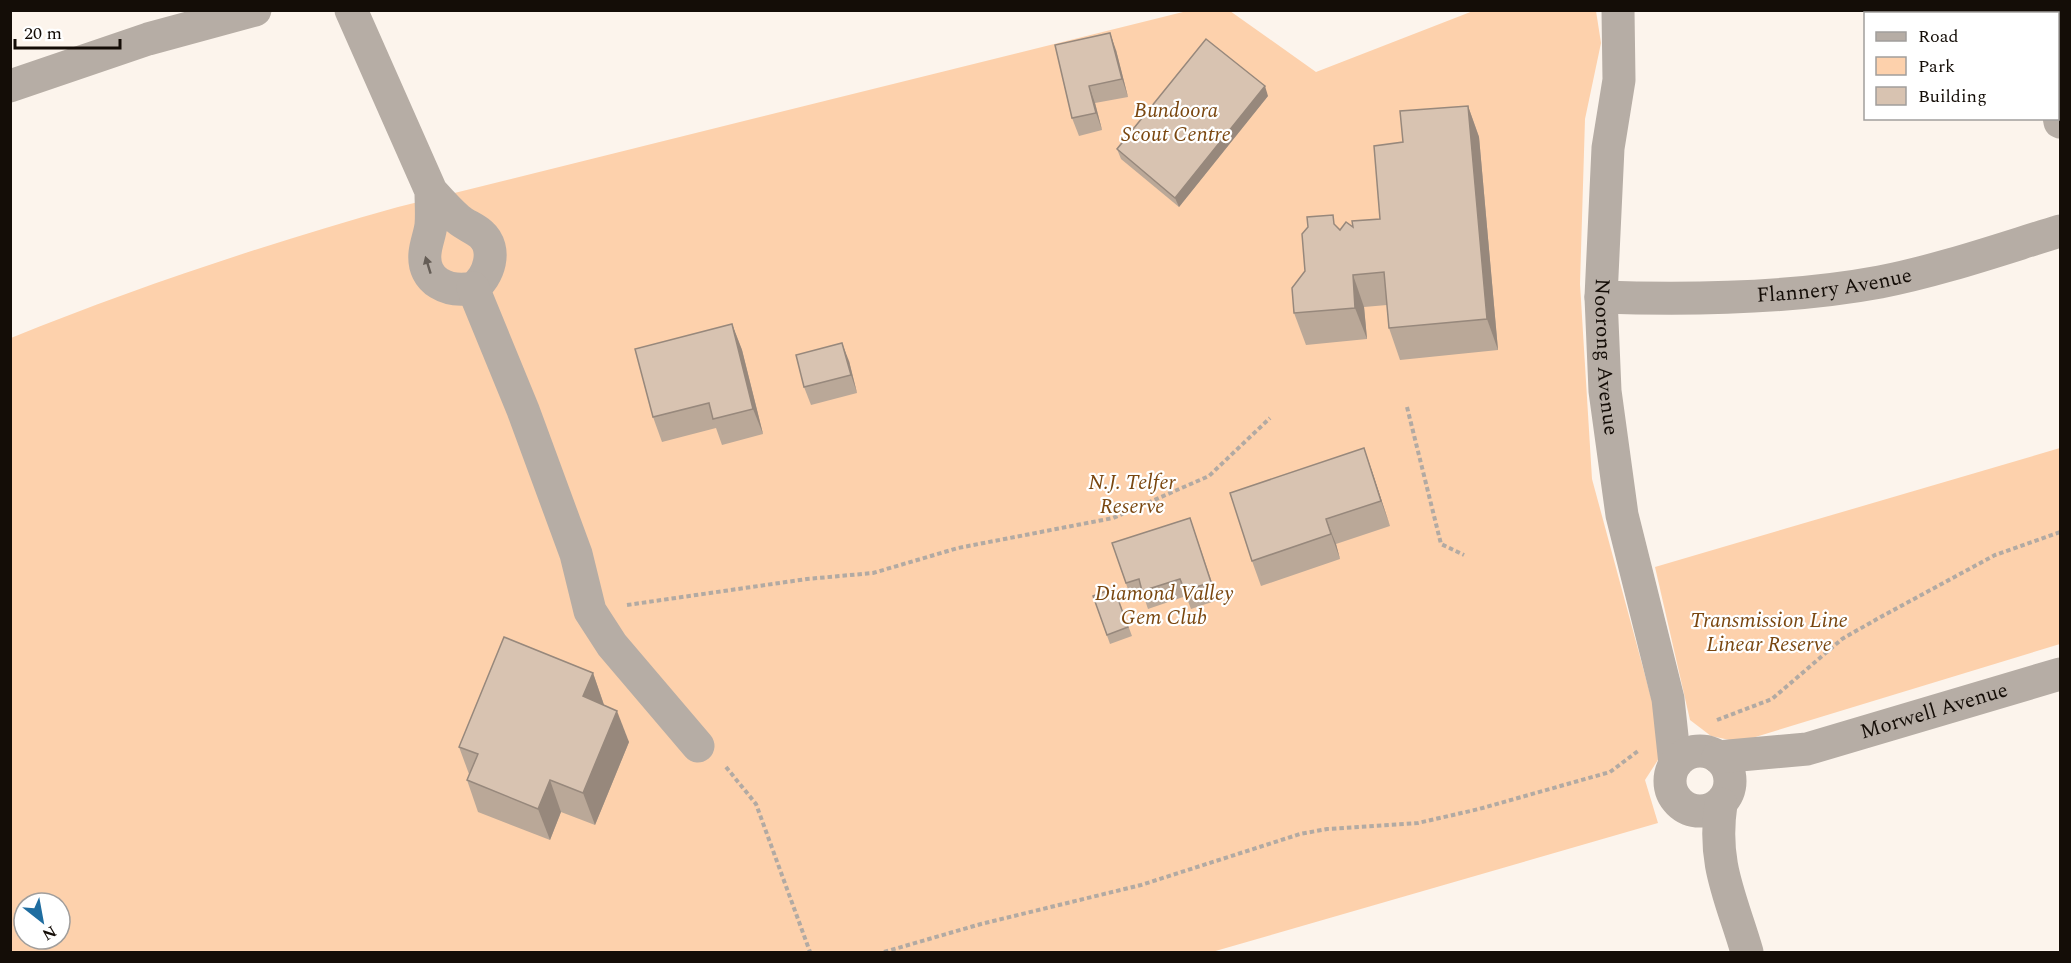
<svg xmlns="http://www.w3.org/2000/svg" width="2071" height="963" font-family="Spectral,serif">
	<rect width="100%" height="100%" fill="#fcf4ec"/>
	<!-- green -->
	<g fill="#fdd1ac" fill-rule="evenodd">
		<path d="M 1187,11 L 1230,11 L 1316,72 L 1473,11 L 1596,11 L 1601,43 L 1585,119 L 1580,284 L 1592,479 L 1665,749 L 1645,780 L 1658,823 L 1212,952 L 11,952 L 11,338 C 137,287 266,244 398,207 ZM 24,903 L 60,903 L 60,939 L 24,939 Z"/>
		<path d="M 2060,448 L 2060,644 L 1739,742 L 1711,736 L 1690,720 L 1655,567 Z"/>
	</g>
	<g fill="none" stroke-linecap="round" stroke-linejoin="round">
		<!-- path -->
		<g stroke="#b2aaa3" stroke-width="4" stroke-dasharray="4.5 3" stroke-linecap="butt">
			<path d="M 1407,407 L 1441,544 L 1464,555"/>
			<path d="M 627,605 L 807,579 L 873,573 L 958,548 L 1113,518 L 1209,476 L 1270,418"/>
			<path d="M 1717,720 L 1772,699 L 1842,639 L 1877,619 L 1995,555 L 2060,532"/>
			<path d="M 726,767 L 756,804 L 810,952"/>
			<path d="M 884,952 L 981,924 L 1141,885 L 1300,834 L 1327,829 L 1418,823 L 1479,809 L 1610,772 L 1638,751"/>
		</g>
		<!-- minor -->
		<g stroke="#b6ada5" stroke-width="33">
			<path d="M 351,10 L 431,191 C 440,201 448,210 458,219 C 465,225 474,228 481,234 C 498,249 489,277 473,288 C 449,293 422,282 425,253 C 426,243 430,234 431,225 C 432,214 431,202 431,191"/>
			<path id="s1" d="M 1618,10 L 1619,80 L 1608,148 L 1601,297 L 1605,391 L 1622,515 L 1668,699 L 1675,764"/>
			<path d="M 2029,10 L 2030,14"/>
			<path d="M 10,86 L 148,39 L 255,10"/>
			<path d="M 2058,111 L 2060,122"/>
			<path d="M 473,288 L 523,410 L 576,554 L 590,611 L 612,645 L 698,746"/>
			<path id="s2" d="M 1601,297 C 1689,300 1794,298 1880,282 C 1941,270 2001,249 2060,231"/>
			<circle cx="1700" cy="781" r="30"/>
			<path id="s3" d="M 1718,757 L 1807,749 L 2060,674"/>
			<path d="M 1721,804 C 1712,864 1731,897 1747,952"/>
		</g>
	</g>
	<!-- wall -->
	<g fill="#baa898">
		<path d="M 1055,45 L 1116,50 L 1128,97 L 1095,103 L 1102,130 L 1079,136 L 1072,118 Z"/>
		<path d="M 1268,96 L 1179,207 L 1121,159 L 1117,149 Z"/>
		<path d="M 1468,106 L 1479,137 L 1498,350 L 1400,360 L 1389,328 L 1387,305 L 1364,307 L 1367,339 L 1306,345 L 1294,313 L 1338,228 L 1340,230 L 1353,227 L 1380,219 L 1403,142 Z"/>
		<path d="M 732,324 L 742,350 L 763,434 L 722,445 L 716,428 L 662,442 L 653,417 Z"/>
		<path d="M 849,361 L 857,393 L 811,405 L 804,387 Z"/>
		<path d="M 1364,448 L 1390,526 L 1336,544 L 1340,559 L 1261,586 L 1252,561 Z"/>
		<path d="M 1190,518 L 1218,600 L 1191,609 L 1186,596 L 1148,609 L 1144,597 L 1132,601 L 1112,543 Z"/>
		<path d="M 1114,588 L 1132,636 L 1110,644 L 1093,596 Z"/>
		<path d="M 593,673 L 604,705 L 629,742 L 595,825 L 561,812 L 550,840 L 478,812 L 467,780 L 469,774 L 459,747 Z"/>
	</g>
	<!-- shaded-wall -->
	<g fill="#97887c">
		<path d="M 1110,33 L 1116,50 L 1128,97 L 1122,79 Z"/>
		<path d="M 1089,86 L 1095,103 L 1102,130 L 1096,113 Z"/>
		<path d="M 1265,86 L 1268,96 L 1179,207 L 1175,198 Z"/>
		<path d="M 1468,106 L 1479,137 L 1498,350 L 1487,319 Z"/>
		<path d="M 1353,275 L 1364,307 L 1367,339 L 1355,308 Z"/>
		<path d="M 732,324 L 742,350 L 763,434 L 753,409 Z"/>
		<path d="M 842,343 L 849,361 L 857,393 L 851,375 Z"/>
		<path d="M 1364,448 L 1373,474 L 1390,526 L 1381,501 Z"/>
		<path d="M 1326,519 L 1336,544 L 1340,559 L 1331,534 Z"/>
		<path d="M 593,673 L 604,705 L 595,728 L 583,696 Z"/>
		<path d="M 617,711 L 629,742 L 595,825 L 583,793 Z"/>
		<path d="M 550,780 L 561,812 L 550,840 L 538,809 Z"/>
	</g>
	<!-- building -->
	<g fill="#d8c3b1" stroke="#97887c" stroke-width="1.5">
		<path d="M 1110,33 L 1122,79 L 1089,86 L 1096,113 L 1072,118 L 1055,45 Z"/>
		<path d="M 1206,39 L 1265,86 L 1175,198 L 1117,149 Z"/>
		<path d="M 1468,106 L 1487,319 L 1389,328 L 1384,272 L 1353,275 L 1355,308 L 1294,313 L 1292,288 L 1305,271 L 1302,234 L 1308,227 L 1307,217 L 1333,215 L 1334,224 L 1340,230 L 1346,222 L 1353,227 L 1352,221 L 1380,219 L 1374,146 L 1403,142 L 1400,111 Z"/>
		<path d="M 732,324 L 753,409 L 713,419 L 709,403 L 653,417 L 635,349 Z"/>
		<path d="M 842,343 L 851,375 L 804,387 L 796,355 Z"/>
		<path d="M 1364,448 L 1381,501 L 1326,519 L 1331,534 L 1252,561 L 1230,493 Z"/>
		<path d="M 1190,518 L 1211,582 L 1185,591 L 1180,579 L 1142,591 L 1139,579 L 1126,583 L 1112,543 Z"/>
		<path d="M 1114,588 L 1128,627 L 1107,635 L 1093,596 Z"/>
		<path d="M 504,637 L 593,673 L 583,696 L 617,711 L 583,793 L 550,780 L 538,809 L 467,780 L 478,754 L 459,747 Z"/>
	</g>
	<!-- one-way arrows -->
	<defs><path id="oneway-solid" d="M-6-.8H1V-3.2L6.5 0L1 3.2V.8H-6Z" transform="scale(1.5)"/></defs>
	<use fill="#655d56" href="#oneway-solid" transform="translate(428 265) rotate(-107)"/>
	<g text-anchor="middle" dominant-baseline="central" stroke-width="4.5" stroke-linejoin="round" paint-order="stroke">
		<!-- park labels -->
		<g font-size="21" font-style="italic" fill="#7a4710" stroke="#fff">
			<text x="1176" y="111">Bundoora<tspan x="1176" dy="24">Scout Centre</tspan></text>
			<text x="1132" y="483">N.J. Telfer<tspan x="1132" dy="24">Reserve</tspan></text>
			<text x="1164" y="594">Diamond Valley<tspan x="1164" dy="24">Gem Club</tspan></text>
			<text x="1769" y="621">Transmission Line<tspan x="1769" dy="24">Linear Reserve</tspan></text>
		</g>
		<!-- street labels -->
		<g font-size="21" fill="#140d07" stroke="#fff">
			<text stroke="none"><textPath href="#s2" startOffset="234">Flannery Avenue</textPath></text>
			<text stroke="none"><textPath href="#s1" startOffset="348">Noorong Avenue</textPath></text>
			<text stroke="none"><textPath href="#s3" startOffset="222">Morwell Avenue</textPath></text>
		</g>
	</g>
	<!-- border -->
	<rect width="2071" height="963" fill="none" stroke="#140d07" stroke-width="24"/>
	<!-- legend -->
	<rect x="1864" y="12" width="195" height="108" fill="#ffffff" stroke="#a19e9c" stroke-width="1.5"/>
	<rect x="1876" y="32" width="30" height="9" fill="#b6ada5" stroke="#a19e9c" stroke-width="1.5"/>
	<text x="1918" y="42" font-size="18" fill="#140d07">Road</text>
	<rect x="1876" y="57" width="30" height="18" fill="#fdd1ac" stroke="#a19e9c" stroke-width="1.5"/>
	<text x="1918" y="72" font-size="18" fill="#140d07">Park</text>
	<rect x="1876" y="87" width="30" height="18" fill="#d8c3b1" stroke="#a19e9c" stroke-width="1.5"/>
	<text x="1918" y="102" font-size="18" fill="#140d07">Building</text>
	<!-- north arrow -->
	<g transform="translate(42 921) rotate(149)"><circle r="28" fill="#ffffff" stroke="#a19e9c" stroke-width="1.5"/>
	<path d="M0-4.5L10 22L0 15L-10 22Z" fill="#1f6da0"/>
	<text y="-9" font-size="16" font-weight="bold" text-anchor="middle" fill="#140d07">N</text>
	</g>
	<!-- scale -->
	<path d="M15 39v9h105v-9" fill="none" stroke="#140d07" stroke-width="3"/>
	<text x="24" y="39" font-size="18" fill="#140d07" stroke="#ffffff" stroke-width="4.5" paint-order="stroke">20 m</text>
</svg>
